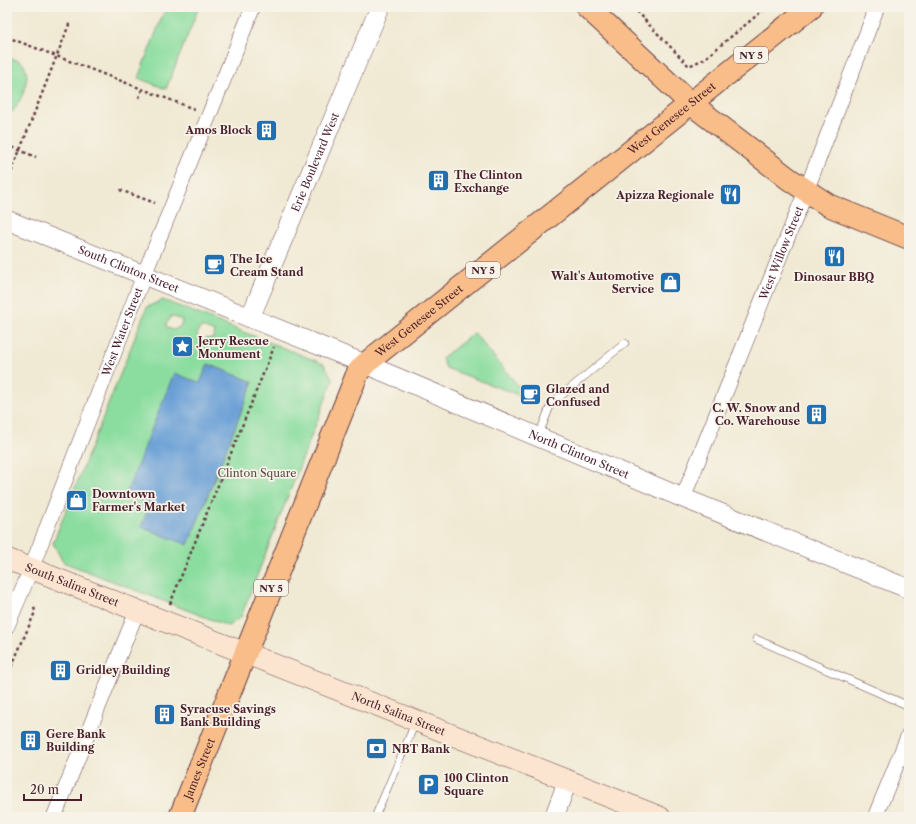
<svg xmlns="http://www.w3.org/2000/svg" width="916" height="824" font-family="'Libre Caslon Text',serif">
	<rect width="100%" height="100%" fill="#f7f3e8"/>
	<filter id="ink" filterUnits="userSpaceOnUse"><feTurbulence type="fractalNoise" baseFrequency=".025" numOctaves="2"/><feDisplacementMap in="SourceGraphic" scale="8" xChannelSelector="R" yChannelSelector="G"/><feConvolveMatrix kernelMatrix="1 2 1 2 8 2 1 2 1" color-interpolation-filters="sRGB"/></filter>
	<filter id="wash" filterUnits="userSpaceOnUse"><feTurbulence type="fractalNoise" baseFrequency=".012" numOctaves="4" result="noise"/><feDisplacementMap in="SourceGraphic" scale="16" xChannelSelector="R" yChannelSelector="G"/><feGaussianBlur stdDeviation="0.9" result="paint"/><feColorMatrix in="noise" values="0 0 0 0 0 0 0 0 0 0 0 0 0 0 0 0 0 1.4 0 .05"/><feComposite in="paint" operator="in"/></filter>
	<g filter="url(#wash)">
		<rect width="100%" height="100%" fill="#f0e9d3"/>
		<!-- green -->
		<g fill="#8add9f" stroke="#6a7e65" fill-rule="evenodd">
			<path d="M 166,7 L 199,7 L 166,89 L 138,78 Z"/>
			<path d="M 7,59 C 42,56 23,105 7,117 Z"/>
			<path d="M 163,300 L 324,364 L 333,380 L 241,617 L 228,626 L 63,562 L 53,543 L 147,307 ZM 171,316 L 182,320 L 181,326 L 174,330 L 167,328 L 166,325 ZM 202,327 L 215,332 L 213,338 L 199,340 L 197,334 L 199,329 ZM 208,364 L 253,382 L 188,545 L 150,504 L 126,494 L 175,374 L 200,384 Z"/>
			<path d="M 474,333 L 529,399 L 446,368 L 442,358 Z"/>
		</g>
		<!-- water -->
		<path fill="#689ed5" stroke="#595e80" d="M 208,364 L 253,382 L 188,545 L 141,527 L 150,504 L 126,494 L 174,373 L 200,383 Z"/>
	</g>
	<g filter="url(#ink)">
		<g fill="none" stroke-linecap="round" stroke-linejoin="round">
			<defs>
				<g id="service">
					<path d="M 538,437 L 551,404 L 625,343"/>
					<path d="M 756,639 L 909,706"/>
					<path d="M 375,817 L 416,721"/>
				</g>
				<g id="minor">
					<path id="s1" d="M 683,498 L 806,191 L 877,7"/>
					<path id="s2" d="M 7,626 L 31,569 L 144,275 L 253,7"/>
					<path d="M 54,817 L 137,611"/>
					<path d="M 875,817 L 909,734"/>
				</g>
				<g id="tertiary">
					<path id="s3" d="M 7,220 L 365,364 L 683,498 L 909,589"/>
					<path id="s4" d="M 250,318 L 380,7"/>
					<path d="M 554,817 L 568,780"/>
				</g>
				<g id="secondary">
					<path id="s5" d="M 7,559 L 660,817"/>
				</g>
				<g id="primary">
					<path d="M 587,7 L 690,103 L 789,179 L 828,205 L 909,238"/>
					<path id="s6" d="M 180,817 L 358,372 L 365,364 L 811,7"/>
				</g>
			</defs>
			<!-- service casing -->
			<use href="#service" stroke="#633d44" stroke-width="8"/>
			<!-- minor casing -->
			<use href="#minor" stroke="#633d44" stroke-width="16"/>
			<!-- tertiary casing -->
			<use href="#tertiary" stroke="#633d44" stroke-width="20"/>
			<!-- secondary casing -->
			<use href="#secondary" stroke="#633d44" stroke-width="22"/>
			<!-- primary casing -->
			<use href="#primary" stroke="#633d44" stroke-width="24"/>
			<!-- path -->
			<g stroke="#633d44" stroke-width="2.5" stroke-dasharray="3 3" stroke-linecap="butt">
				<path d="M 632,7 L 689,66 L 704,59 L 767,7"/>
				<path d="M 7,37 L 194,109"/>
				<path d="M 139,98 L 142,89"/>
				<path d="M 7,145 L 36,157"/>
				<path d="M 7,183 L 70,22"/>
				<path d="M 120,190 L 155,203"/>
				<path d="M 170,604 L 274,347"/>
				<path d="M 7,677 L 35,612 L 34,607"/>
			</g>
			<!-- service -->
			<use href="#service" stroke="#fff" stroke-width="7"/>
			<!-- minor -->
			<use href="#minor" stroke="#fff" stroke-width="15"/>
			<!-- tertiary -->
			<use href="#tertiary" stroke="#fff" stroke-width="19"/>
			<!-- secondary -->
			<use href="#secondary" stroke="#fce5d0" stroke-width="21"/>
			<!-- primary -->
			<use href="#primary" stroke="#f8bd89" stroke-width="22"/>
		</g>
	</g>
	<!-- icons -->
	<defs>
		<symbol id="building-square" viewBox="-11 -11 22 22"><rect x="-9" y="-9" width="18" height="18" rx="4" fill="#1f6fb2" stroke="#f7f3e8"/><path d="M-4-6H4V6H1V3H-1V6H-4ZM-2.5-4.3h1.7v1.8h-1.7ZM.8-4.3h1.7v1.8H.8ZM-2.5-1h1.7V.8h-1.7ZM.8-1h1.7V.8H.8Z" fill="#fff"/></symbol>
		<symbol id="restaurant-square" viewBox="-11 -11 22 22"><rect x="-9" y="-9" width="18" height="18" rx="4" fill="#1f6fb2" stroke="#f7f3e8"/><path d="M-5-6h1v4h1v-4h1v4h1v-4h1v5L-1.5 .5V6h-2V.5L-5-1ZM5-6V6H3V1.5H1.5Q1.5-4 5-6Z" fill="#fff"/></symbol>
		<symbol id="cafe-square" viewBox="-11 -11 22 22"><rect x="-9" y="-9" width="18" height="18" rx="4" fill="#1f6fb2" stroke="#f7f3e8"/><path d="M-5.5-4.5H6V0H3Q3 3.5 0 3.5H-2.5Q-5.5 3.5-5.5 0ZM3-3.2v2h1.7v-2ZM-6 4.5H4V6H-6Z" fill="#fff"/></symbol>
		<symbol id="shop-square" viewBox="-11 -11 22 22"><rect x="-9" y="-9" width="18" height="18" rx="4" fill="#1f6fb2" stroke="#f7f3e8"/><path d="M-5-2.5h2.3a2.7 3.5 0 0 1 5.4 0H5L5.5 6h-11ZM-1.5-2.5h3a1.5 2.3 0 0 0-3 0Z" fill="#fff"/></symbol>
		<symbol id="sight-square" viewBox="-11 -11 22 22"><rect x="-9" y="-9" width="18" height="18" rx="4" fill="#1f6fb2" stroke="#f7f3e8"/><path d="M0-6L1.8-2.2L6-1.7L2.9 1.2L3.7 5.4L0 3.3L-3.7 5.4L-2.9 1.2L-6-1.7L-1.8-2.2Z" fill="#fff"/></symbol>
		<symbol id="bank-square" viewBox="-11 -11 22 22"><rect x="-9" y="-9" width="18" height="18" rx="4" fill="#1f6fb2" stroke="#f7f3e8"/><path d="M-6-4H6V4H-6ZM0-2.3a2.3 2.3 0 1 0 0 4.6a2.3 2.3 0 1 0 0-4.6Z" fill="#fff"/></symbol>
		<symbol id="parking-square" viewBox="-11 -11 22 22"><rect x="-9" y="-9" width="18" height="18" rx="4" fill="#1f6fb2" stroke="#f7f3e8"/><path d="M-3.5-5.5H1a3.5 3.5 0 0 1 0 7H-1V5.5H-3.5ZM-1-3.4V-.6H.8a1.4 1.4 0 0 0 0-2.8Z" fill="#fff"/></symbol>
	</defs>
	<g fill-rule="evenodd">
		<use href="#building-square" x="254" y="118" width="25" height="25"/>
		<use href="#building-square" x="426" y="168" width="25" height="25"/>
		<use href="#restaurant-square" x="718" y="182" width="25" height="25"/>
		<use href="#restaurant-square" x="822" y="244" width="25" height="25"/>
		<use href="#cafe-square" x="202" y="252" width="25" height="25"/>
		<use href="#shop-square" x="658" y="270" width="25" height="25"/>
		<use href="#sight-square" x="170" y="334" width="25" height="25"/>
		<use href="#cafe-square" x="518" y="382" width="25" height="25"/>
		<use href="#building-square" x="804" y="402" width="25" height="25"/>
		<use href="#shop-square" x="64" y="488" width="25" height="25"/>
		<use href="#building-square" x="48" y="658" width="25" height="25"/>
		<use href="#building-square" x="152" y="702" width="25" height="25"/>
		<use href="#building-square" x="18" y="728" width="25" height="25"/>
		<use href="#bank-square" x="364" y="736" width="25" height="25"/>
		<use href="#parking-square" x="416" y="772" width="25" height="25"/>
	</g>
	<g text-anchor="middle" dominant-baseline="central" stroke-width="3.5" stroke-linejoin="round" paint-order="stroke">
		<!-- shield labels -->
		<g fill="#f7f3e8" stroke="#7e5f64" stroke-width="1">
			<rect x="734" y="47" width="34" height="16" rx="3"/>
			<rect x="466" y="262" width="34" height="16" rx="3"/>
			<rect x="254" y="580" width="34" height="16" rx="3"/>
		</g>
		<g font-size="10" font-weight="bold" fill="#4a1f2b">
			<text x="751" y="55">NY 5</text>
			<text x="483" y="270">NY 5</text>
			<text x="271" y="588">NY 5</text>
		</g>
		<!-- street labels -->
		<g font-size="11" fill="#4a1f2b" stroke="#f7f3e8">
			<text stroke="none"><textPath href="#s6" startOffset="883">West Genesee Street</textPath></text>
			<text stroke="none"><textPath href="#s4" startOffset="169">Erie Boulevard West</textPath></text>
			<text stroke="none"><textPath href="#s1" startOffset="264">West Willow Street</textPath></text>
			<text stroke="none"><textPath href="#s3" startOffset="131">South Clinton Street</textPath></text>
			<text stroke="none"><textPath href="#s6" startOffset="559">West Genesee Street</textPath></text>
			<text stroke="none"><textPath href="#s2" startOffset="316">West Water Street</textPath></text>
			<text stroke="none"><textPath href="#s3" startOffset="618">North Clinton Street</textPath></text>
			<text stroke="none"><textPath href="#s5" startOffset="70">South Salina Street</textPath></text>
			<text stroke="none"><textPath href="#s5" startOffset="421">North Salina Street</textPath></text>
			<text stroke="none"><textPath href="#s6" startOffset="52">James Street</textPath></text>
		</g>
		<!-- poi labels -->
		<g font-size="11" font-weight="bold" fill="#4a1f2b" stroke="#f7f3e8" text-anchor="start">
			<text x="252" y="130" text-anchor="end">Amos Block</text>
			<text x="454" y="175">The Clinton<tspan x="454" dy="13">Exchange</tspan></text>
			<text x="714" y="195" text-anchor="end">Apizza Regionale</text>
			<text x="230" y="259">The Ice<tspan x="230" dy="13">Cream Stand</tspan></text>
			<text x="654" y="276" text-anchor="end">Walt's Automotive<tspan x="654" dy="13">Service</tspan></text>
			<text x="834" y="277" text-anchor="middle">Dinosaur BBQ</text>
			<text x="198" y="341">Jerry Rescue<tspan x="198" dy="13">Monument</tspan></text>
			<text x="546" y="389">Glazed and<tspan x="546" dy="13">Confused</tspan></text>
			<text x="800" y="408" text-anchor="end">C. W. Snow and<tspan x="800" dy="13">Co. Warehouse</tspan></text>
			<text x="92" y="494">Downtown<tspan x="92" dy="13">Farmer's Market</tspan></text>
			<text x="76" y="670">Gridley Building</text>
			<text x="180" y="709">Syracuse Savings<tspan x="180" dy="13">Bank Building</tspan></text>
			<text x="46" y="734">Gere Bank<tspan x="46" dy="13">Building</tspan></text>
			<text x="392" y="749">NBT Bank</text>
			<text x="444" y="778">100 Clinton<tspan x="444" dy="13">Square</tspan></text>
		</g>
		<!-- park labels -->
		<g font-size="11" fill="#5a4e48" stroke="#f7f3e8">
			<text x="257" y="473">Clinton Square</text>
		</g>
	</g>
	<!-- margin -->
	<rect width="916" height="824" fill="none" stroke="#f7f3e8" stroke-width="24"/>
	<!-- scale -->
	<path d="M24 794v6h57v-6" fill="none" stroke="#4a1f2b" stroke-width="2"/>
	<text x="30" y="794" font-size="12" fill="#4a1f2b" stroke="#f7f3e8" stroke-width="3" paint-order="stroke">20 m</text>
</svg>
